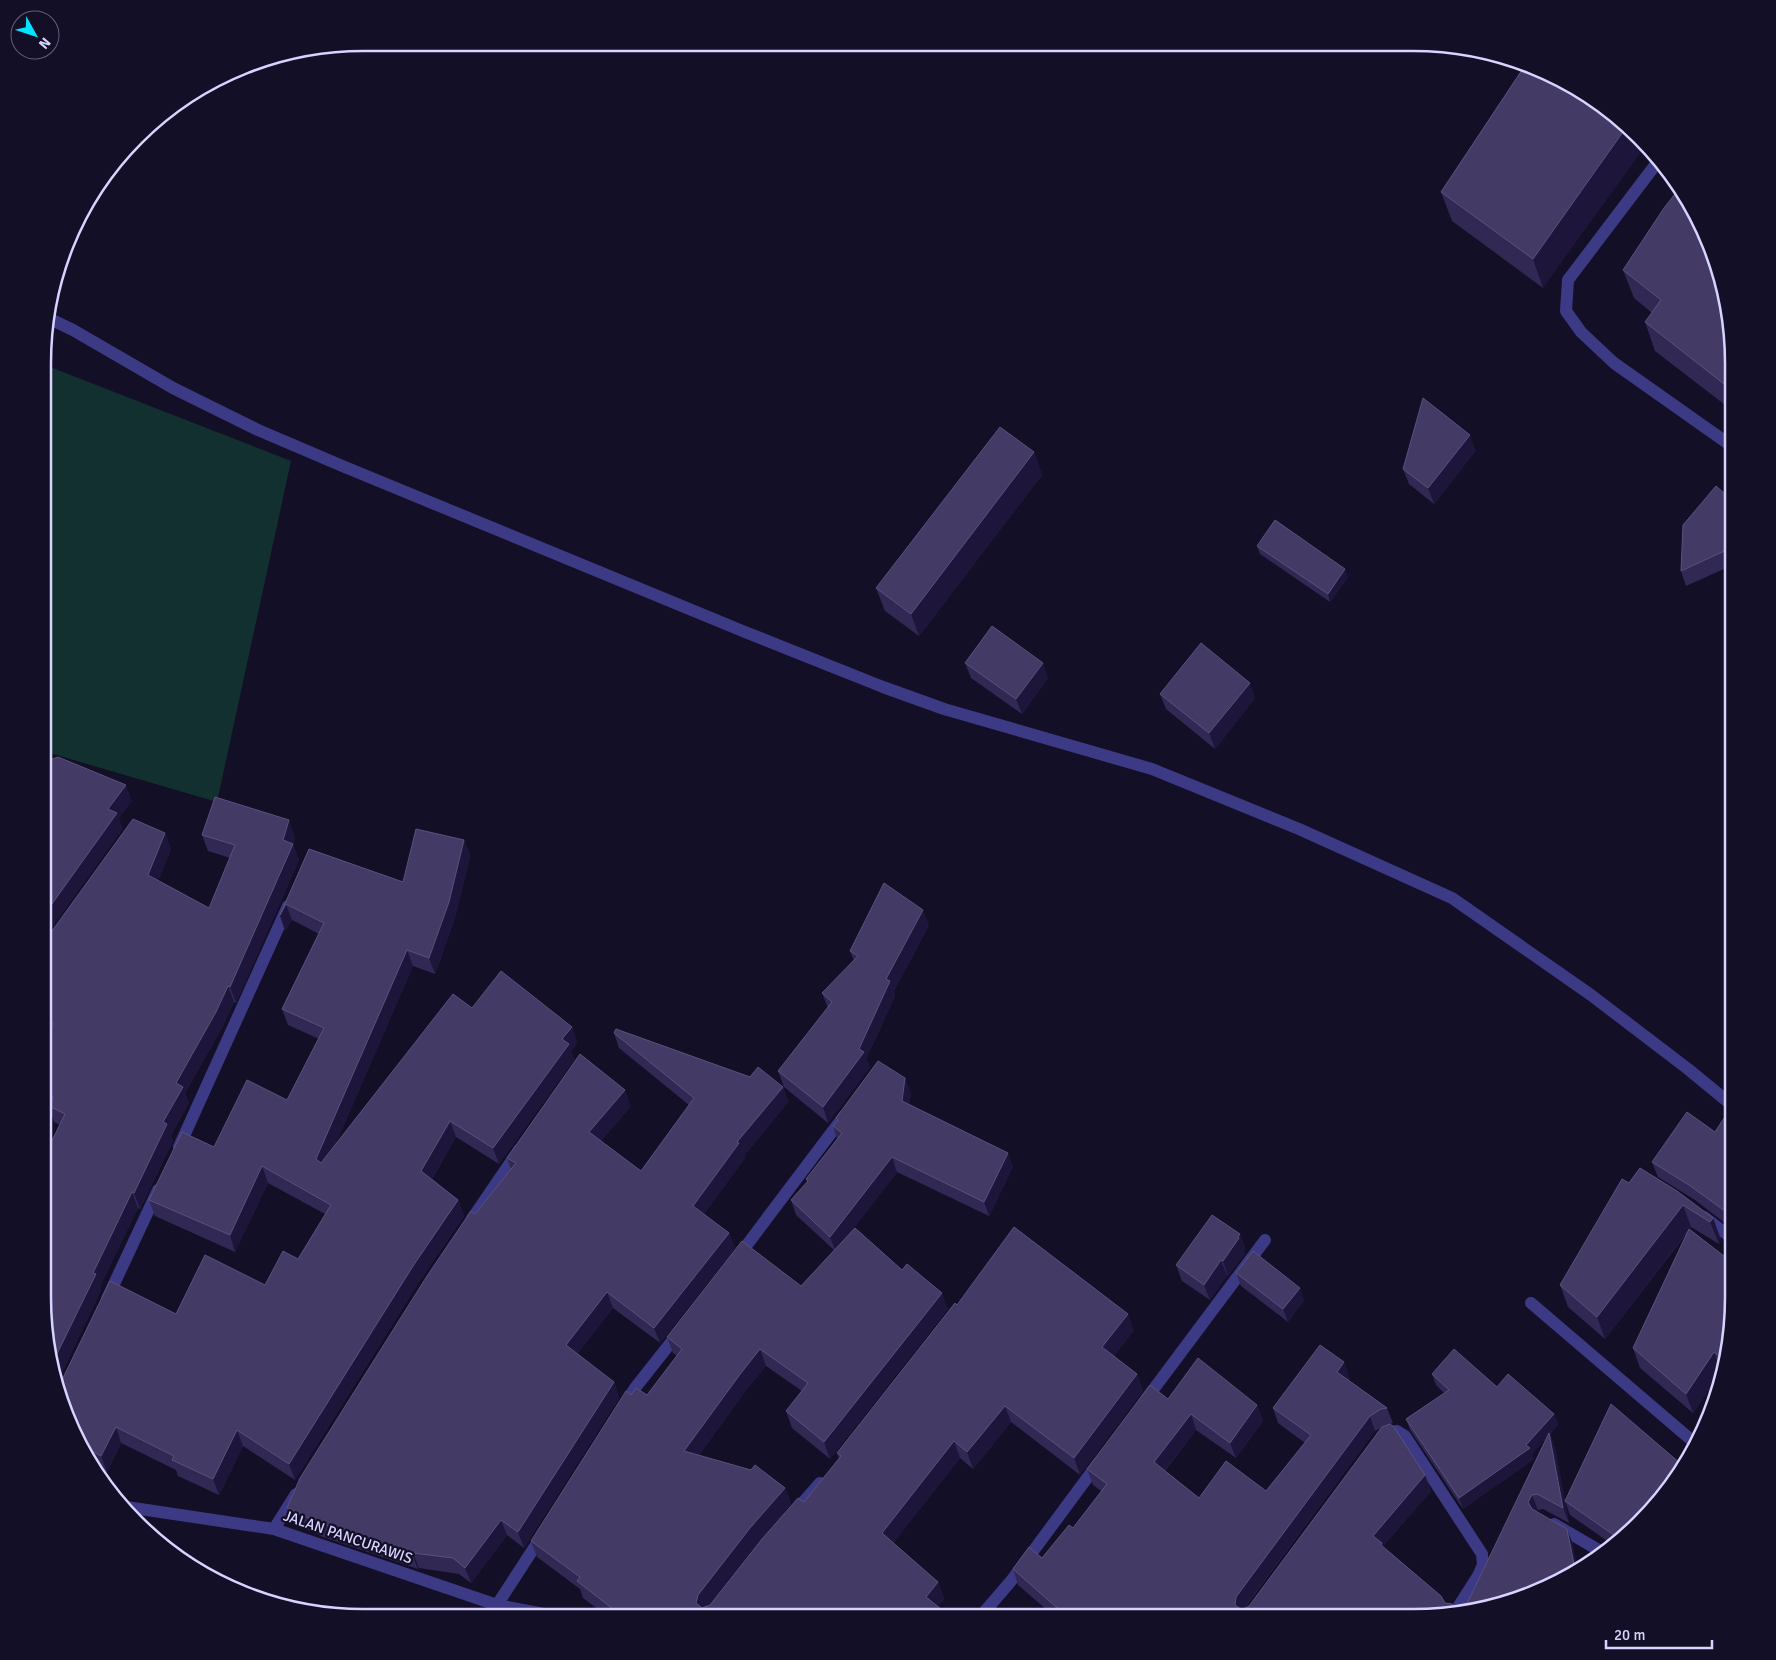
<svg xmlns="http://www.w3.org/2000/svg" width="1776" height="1660" font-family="Signika,sans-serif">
	<rect width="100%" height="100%" fill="#130f26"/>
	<!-- green -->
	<path fill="#12302f" d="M 45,365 L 291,461 L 217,802 L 53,754 L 44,758 Z"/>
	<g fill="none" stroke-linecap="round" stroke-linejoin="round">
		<!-- minor -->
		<g stroke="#3d3a85" stroke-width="12">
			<path d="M 1659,160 L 1568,280 L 1566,311 L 1581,332 L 1614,363 L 1733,447"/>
			<path d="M 46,317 L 73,330 L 173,388 L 258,430 L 340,465 L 745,632 L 883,687 L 944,709 L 1152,769 L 1299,829 L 1452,898 L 1591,995 L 1688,1069 L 1733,1106"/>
			<path d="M 179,1147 L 288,906"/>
			<path d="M 1704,1217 L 1733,1239"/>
			<path d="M 472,1219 L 519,1150"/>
			<path d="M 737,1258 L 844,1116"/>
			<path d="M 107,1299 L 158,1190"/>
			<path d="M 1531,1303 L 1696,1444"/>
			<path d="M 1144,1402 L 1265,1240"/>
			<path d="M 622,1409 L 635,1388 L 680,1331"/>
			<path d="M 1382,1436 L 1390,1432 L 1397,1431 L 1405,1436 L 1482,1554 L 1483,1565 L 1478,1576 L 1455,1612"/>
			<path d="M 120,1506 L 274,1529 L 497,1605 L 560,1617"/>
			<path d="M 792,1515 L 820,1483"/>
			<path d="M 1554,1524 L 1602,1552"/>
			<path d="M 274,1529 L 296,1494"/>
			<path d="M 488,1617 L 497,1605 L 543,1534"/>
			<path d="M 980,1617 L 1011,1581 L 1099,1462"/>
		</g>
	</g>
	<!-- wall -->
	<g fill="#312854" fill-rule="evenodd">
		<path d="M 1524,67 L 1543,288 L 1452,221 L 1441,192 Z"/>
		<path d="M 1623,270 L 1733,342 L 1733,411 L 1655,351 L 1645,322 L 1652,313 L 1634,298 Z"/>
		<path d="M 1476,450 L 1434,504 L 1409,484 L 1403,469 Z"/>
		<path d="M 1034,452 L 1042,475 L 919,636 L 885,611 L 876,588 Z"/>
		<path d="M 1733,501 L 1733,565 L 1686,586 L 1681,571 Z"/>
		<path d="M 1257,546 L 1348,577 L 1330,602 L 1260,554 Z"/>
		<path d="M 965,663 L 1048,678 L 1022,714 L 971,678 Z"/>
		<path d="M 1160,694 L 1255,698 L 1215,749 L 1166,709 Z"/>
		<path d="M 165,833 L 171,849 L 158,881 L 209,908 L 230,858 L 208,851 L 202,835 L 295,837 L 293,844 L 299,860 L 236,1003 L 234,1002 L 222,1028 L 185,1093 L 189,1103 L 171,1135 L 173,1141 L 140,1209 L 138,1208 L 100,1286 L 101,1290 L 58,1381 L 43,1318 L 60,1125 L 54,1122 L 49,1106 L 44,1102 L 44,1037 L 49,1031 L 44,1027 L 44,942 Z"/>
		<path d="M 464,840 L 470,856 L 455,918 L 435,974 L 413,966 L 335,1145 L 472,1008 L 572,1027 L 577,1043 L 571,1051 L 574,1060 L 499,1164 L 456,1137 L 432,1179 L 458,1200 L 464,1216 L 419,1282 L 295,1480 L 243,1446 L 219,1495 L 178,1476 L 176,1470 L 121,1443 L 107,1472 L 96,1466 L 67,1420 L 176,1314 L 265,1285 L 298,1259 L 325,1214 L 268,1183 L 235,1252 L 155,1216 L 149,1200 L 214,1147 L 287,1100 L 319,1039 L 288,1025 L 282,1009 L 319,934 L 292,920 L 285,931 L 280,915 L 309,849 L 403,882 Z"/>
		<path d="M 929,925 L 894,991 L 895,996 L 866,1059 L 870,1067 L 828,1123 L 784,1087 L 778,1071 L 828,1008 L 822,993 L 854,961 L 850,951 Z"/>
		<path d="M 614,1033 L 783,1087 L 788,1102 L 744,1156 L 745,1158 L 704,1214 L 729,1233 L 735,1248 L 660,1343 L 613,1308 L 577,1354 L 614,1382 L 619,1398 L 524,1548 L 507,1535 L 471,1583 L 459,1574 L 419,1568 L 418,1569 L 323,1537 L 292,1523 L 287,1508 L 475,1214 L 511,1169 L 507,1158 L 631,1106 L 601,1141 L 641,1171 L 689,1105 L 619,1048 Z"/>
		<path d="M 911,1093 L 909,1104 L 1013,1167 L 989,1216 L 897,1172 L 850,1233 L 902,1270 L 948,1309 L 830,1459 L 792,1428 L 786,1411 L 802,1391 L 766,1366 L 747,1389 L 699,1455 L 785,1488 L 791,1504 L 756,1545 L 708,1606 L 710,1605 L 804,1502 L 839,1459 L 837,1453 L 957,1305 L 1134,1330 L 1114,1356 L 1137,1374 L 1143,1391 L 1080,1475 L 1011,1422 L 973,1469 L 960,1458 L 893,1543 L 938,1582 L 944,1599 L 938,1606 L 951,1617 L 608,1617 L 583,1598 L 580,1589 L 537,1557 L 531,1541 L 631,1395 L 647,1395 L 677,1356 L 673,1353 L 667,1337 L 801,1286 L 834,1250 L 796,1215 L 791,1200 L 807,1182 L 806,1179 L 837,1139 L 833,1126 L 837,1121 L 836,1118 Z"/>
		<path d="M 1715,1132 L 1730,1227 L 1695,1200 L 1658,1177 L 1652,1162 Z"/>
		<path d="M 1640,1168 L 1713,1218 L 1721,1240 L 1719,1244 L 1691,1227 L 1689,1230 L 1727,1360 L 1723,1374 L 1721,1372 L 1693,1413 L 1640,1368 L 1633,1348 L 1687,1233 L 1605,1339 L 1568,1307 L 1560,1285 Z"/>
		<path d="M 1240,1234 L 1245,1249 L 1244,1251 L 1245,1254 L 1228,1276 L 1227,1275 L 1210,1300 L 1182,1281 L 1176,1265 Z"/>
		<path d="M 1236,1273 L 1304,1300 L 1288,1322 L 1241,1286 Z"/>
		<path d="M 1432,1374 L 1497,1387 L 1554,1414 L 1558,1425 L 1550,1434 L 1555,1448 L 1569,1523 L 1543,1509 L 1538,1510 L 1537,1511 L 1573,1544 L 1464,1610 L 1548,1436 L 1532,1454 L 1534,1459 L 1463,1509 L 1410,1430 L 1406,1419 L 1444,1393 L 1436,1385 Z"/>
		<path d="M 1350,1378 L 1348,1380 L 1387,1408 L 1393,1423 L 1390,1424 L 1425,1475 L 1431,1491 L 1383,1546 L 1434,1617 L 1055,1617 L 1018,1585 L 1013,1569 L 1042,1558 L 1073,1528 L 1101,1491 L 1093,1485 L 1087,1469 L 1168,1399 L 1257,1405 L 1263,1421 L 1236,1458 L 1196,1430 L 1165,1471 L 1199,1498 L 1266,1491 L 1305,1443 L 1278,1423 L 1273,1408 ZM 1381,1428 L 1249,1606 L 1244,1609 L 1375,1431 Z"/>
		<path d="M 1675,1460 L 1624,1538 L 1613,1545 L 1570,1515 L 1565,1501 Z"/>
	</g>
	<!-- shaded-wall -->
	<g fill="#1d163a">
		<path d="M 1625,129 L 1646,145 L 1543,288 L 1533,259 Z"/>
		<path d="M 1470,435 L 1476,450 L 1434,504 L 1428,488 Z"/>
		<path d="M 1034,452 L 1042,475 L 919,636 L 911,614 Z"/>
		<path d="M 1345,569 L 1348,577 L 1330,602 L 1328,594 Z"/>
		<path d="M 1043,663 L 1048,678 L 1022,714 L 1016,699 Z"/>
		<path d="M 1250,683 L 1255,698 L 1215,749 L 1209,733 Z"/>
		<path d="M 126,785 L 132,801 L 119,818 L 123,829 L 44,939 L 44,915 L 108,809 Z"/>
		<path d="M 289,820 L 295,837 L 292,846 L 293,844 L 299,860 L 236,1003 L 230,987 L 283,840 Z"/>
		<path d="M 165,833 L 171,849 L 154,891 L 148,875 Z"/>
		<path d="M 464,840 L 470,856 L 455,918 L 435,974 L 429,958 Z"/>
		<path d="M 286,904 L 292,920 L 285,931 L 280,915 Z"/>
		<path d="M 923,910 L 929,925 L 894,991 L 895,996 L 866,1059 L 870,1067 L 828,1123 L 823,1107 L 859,1049 L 886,979 Z"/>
		<path d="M 407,950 L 413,966 L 322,1175 L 316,1159 Z"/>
		<path d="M 228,986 L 234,1002 L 222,1028 L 185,1093 L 189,1103 L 171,1135 L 173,1141 L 140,1209 L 134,1193 L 176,1083 Z"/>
		<path d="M 572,1027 L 577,1043 L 571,1051 L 574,1060 L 499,1164 L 493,1148 L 562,1039 Z"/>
		<path d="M 905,1078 L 911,1093 L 907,1115 L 902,1101 Z"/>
		<path d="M 783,1087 L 788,1102 L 744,1156 L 745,1158 L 699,1221 L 693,1206 L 737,1142 Z"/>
		<path d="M 625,1090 L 631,1106 L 595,1148 L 589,1132 Z"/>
		<path d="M 450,1121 L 456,1137 L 427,1187 L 421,1171 Z"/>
		<path d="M 1008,1153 L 1013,1167 L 989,1216 L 984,1202 Z"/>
		<path d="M 892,1157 L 897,1172 L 836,1252 L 830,1237 Z"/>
		<path d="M 262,1166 L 268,1183 L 235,1252 L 230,1235 Z"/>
		<path d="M 132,1192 L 138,1208 L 100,1286 L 101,1290 L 58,1381 L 53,1362 L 93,1273 Z"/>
		<path d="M 1733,1198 L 1733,1222 L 1730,1227 L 1725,1211 Z"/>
		<path d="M 458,1200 L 464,1216 L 419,1282 L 295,1480 L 289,1464 L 413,1266 Z"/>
		<path d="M 1683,1205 L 1691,1227 L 1605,1339 L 1597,1317 Z"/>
		<path d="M 1713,1218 L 1721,1240 L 1719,1244 L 1710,1222 Z"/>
		<path d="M 729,1233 L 735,1248 L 660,1343 L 654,1328 Z"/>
		<path d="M 1240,1234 L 1245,1249 L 1244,1251 L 1245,1254 L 1228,1276 L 1223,1261 Z"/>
		<path d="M 1221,1260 L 1227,1275 L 1210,1300 L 1204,1285 Z"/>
		<path d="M 1300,1288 L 1304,1300 L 1288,1322 L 1283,1309 Z"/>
		<path d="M 607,1292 L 613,1308 L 572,1360 L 566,1345 Z"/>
		<path d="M 942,1293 L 948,1309 L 830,1459 L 824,1442 Z"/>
		<path d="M 1128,1314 L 1134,1330 L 1108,1364 L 1102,1347 Z"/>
		<path d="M 760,1349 L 766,1366 L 747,1389 L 690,1467 L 684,1451 L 741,1373 Z"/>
		<path d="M 1714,1352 L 1721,1372 L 1693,1413 L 1686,1394 Z"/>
		<path d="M 1344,1362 L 1350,1378 L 1343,1387 L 1337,1372 Z"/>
		<path d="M 1137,1374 L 1143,1391 L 1080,1475 L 1074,1458 Z"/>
		<path d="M 614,1382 L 619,1398 L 524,1548 L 518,1532 Z"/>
		<path d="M 1257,1405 L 1263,1421 L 1236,1458 L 1230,1443 Z"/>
		<path d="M 1005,1406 L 1011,1422 L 973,1469 L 967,1452 Z"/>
		<path d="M 1191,1414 L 1196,1430 L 1159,1478 L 1154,1462 Z"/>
		<path d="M 1554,1414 L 1558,1425 L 1550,1434 L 1555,1448 L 1569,1523 L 1563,1508 L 1550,1434 L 1532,1454 L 1534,1459 L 1463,1509 L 1459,1498 L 1526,1445 Z"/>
		<path d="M 1370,1416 L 1375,1431 L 1241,1612 L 1235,1605 L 1236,1597 Z"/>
		<path d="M 116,1427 L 121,1443 L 107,1472 L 101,1456 Z"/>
		<path d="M 237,1430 L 243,1446 L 219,1495 L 213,1479 Z"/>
		<path d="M 954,1441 L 960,1458 L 888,1550 L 882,1533 Z"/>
		<path d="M 1425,1475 L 1431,1491 L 1383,1546 L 1388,1558 L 1373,1536 Z"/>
		<path d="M 785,1488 L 791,1504 L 756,1545 L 704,1612 L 696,1603 L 698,1595 L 750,1528 Z"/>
		<path d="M 1532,1495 L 1538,1510 L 1534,1517 L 1528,1502 Z"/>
		<path d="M 501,1520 L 507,1535 L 471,1583 L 465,1568 Z"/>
		<path d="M 1567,1529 L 1573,1544 L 1577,1567 L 1575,1569 Z"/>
		<path d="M 413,1553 L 419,1568 L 418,1569 L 412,1554 Z"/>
		<path d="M 938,1582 L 944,1599 L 932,1613 L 926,1597 Z"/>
	</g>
	<!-- building -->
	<g fill="#433a66" stroke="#5a527e">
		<path d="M 1524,67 L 1555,76 L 1625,129 L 1533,259 L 1441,192 Z"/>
		<path d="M 1678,190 L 1709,240 L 1733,342 L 1733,391 L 1645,322 L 1661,300 L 1623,270 L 1664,208 Z"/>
		<path d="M 1423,398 L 1470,435 L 1428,488 L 1403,469 Z"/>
		<path d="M 1000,427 L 1034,452 L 911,614 L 876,588 Z"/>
		<path d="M 1716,486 L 1733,501 L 1733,547 L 1681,571 L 1683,525 Z"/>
		<path d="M 1275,520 L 1345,569 L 1328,594 L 1257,546 Z"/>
		<path d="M 992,626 L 1043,663 L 1016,699 L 965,663 Z"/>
		<path d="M 1201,643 L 1250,683 L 1209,733 L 1160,694 Z"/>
		<path d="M 58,757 L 126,785 L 108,809 L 117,813 L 44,915 L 44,762 Z"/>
		<path d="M 215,797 L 289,820 L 283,840 L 293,844 L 230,987 L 228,986 L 216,1012 L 176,1083 L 183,1087 L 163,1122 L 167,1124 L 134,1193 L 132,1192 L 93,1273 L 96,1274 L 53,1362 L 43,1318 L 44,1157 L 65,1114 L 49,1106 L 53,1097 L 44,1090 L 44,1037 L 54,1024 L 44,1016 L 44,942 L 133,819 L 165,833 L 148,875 L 209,908 L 235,845 L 202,835 Z"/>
		<path d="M 416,829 L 464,840 L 449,902 L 429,958 L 407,950 L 316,1159 L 321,1163 L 453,994 L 472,1008 L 501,971 L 572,1027 L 562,1039 L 569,1044 L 493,1148 L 450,1121 L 421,1171 L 458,1200 L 413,1266 L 289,1464 L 237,1430 L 213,1479 L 172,1460 L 174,1456 L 116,1427 L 101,1456 L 84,1447 L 67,1420 L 58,1383 L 62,1380 L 110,1281 L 176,1314 L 205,1255 L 265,1285 L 283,1251 L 298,1259 L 331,1205 L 262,1166 L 230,1235 L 149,1200 L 182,1132 L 214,1147 L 247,1080 L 287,1100 L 324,1028 L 282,1009 L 324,923 L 286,904 L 280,915 L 309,849 L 403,882 Z"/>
		<path d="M 884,883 L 923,910 L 886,979 L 890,981 L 859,1049 L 864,1052 L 823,1107 L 778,1071 L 832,1002 L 822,993 L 858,956 L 850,951 Z"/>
		<path d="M 616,1029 L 750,1077 L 758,1067 L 783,1087 L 737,1142 L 739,1143 L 693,1206 L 729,1233 L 654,1328 L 607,1292 L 566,1345 L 614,1382 L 518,1532 L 501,1520 L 465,1568 L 453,1558 L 413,1553 L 412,1554 L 317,1522 L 287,1508 L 300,1478 L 427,1276 L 471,1211 L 475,1214 L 516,1163 L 507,1158 L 580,1054 L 625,1090 L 589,1132 L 641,1171 L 694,1098 L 614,1033 Z"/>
		<path d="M 878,1061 L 905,1078 L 902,1101 L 1008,1153 L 984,1202 L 892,1157 L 830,1237 L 791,1200 L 808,1181 L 806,1179 L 842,1133 L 833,1126 L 838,1120 L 836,1118 Z"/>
		<path d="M 1687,1112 L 1715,1132 L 1724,1118 L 1733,1124 L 1733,1198 L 1725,1211 L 1689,1185 L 1652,1162 Z"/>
		<path d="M 1640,1168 L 1677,1191 L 1713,1218 L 1710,1222 L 1683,1205 L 1597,1317 L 1560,1285 L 1622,1179 L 1629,1183 Z"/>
		<path d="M 1212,1215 L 1240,1234 L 1238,1237 L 1239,1238 L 1223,1261 L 1221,1260 L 1204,1285 L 1176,1265 Z"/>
		<path d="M 1014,1227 L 1128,1314 L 1102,1347 L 1137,1374 L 1074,1458 L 1005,1406 L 967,1452 L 954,1441 L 882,1533 L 938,1582 L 926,1597 L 951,1617 L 622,1617 L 622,1616 L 577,1581 L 580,1577 L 531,1541 L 626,1391 L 631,1395 L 636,1388 L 647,1395 L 682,1349 L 667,1337 L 742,1241 L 801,1286 L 855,1228 L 902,1270 L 907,1264 L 942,1293 L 824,1442 L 786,1411 L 808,1383 L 760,1349 L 741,1373 L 684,1451 L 751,1470 L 755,1465 L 785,1488 L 750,1528 L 698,1595 L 696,1603 L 702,1608 L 710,1605 L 762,1539 L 798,1498 L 804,1502 L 841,1456 L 837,1453 L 955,1303 L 957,1305 Z"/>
		<path d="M 1689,1229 L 1733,1263 L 1734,1298 L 1727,1362 L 1714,1352 L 1686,1394 L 1633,1348 Z"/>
		<path d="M 1253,1251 L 1300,1288 L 1283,1309 L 1236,1273 Z"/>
		<path d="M 1320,1345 L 1344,1362 L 1337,1372 L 1387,1408 L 1381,1409 L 1370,1416 L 1236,1597 L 1235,1605 L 1242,1610 L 1249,1606 L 1382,1427 L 1390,1424 L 1394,1427 L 1425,1475 L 1373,1536 L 1382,1543 L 1381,1545 L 1441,1596 L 1445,1603 L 1452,1604 L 1459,1611 L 1434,1617 L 1064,1617 L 1065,1615 L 1013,1569 L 1029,1547 L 1042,1558 L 1069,1525 L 1073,1528 L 1107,1484 L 1087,1469 L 1150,1385 L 1168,1399 L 1198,1358 L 1257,1405 L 1230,1443 L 1191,1414 L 1154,1462 L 1199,1498 L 1226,1461 L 1266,1491 L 1311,1435 L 1273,1408 Z"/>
		<path d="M 1454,1349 L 1497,1387 L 1508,1374 L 1554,1414 L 1526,1445 L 1530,1448 L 1459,1498 L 1406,1419 L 1449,1390 L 1432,1374 Z"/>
		<path d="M 1611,1404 L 1681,1464 L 1624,1538 L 1621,1540 L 1565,1501 Z"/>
		<path d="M 1549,1433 L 1563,1508 L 1537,1494 L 1532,1495 L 1528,1502 L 1532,1509 L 1567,1529 L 1575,1569 L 1536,1593 L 1464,1610 Z"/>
	</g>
	<g text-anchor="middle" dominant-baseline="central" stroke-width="4.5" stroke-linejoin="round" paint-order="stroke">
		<!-- street labels -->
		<g font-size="15" fill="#d9d4ff" stroke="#130f26">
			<text transform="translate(348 1537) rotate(19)">JALAN PANCURAWIS</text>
		</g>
	</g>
	<!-- crop -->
	<path d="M0 0H1776V1660H0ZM363 51H1413A312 312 0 0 1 1725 363V1297A312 312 0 0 1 1413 1609H363A312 312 0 0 1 51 1297V363A312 312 0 0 1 363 51Z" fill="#130f26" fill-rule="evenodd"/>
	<path fill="none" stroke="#d9d4ff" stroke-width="2.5" d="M363 51H1413A312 312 0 0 1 1725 363V1297A312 312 0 0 1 1413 1609H363A312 312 0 0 1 51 1297V363A312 312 0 0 1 363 51Z"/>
	<!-- north arrow -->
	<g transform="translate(35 35) rotate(130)"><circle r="24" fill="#130f26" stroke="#625e7d"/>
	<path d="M0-4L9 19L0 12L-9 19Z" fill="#00e5ff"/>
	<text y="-8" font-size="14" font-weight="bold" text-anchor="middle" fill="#d9d4ff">N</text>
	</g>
	<!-- scale -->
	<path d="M1606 1640v8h106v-8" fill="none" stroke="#d9d4ff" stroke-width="2.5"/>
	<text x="1614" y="1640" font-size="15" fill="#d9d4ff" stroke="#130f26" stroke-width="4" paint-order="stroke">20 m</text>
</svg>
